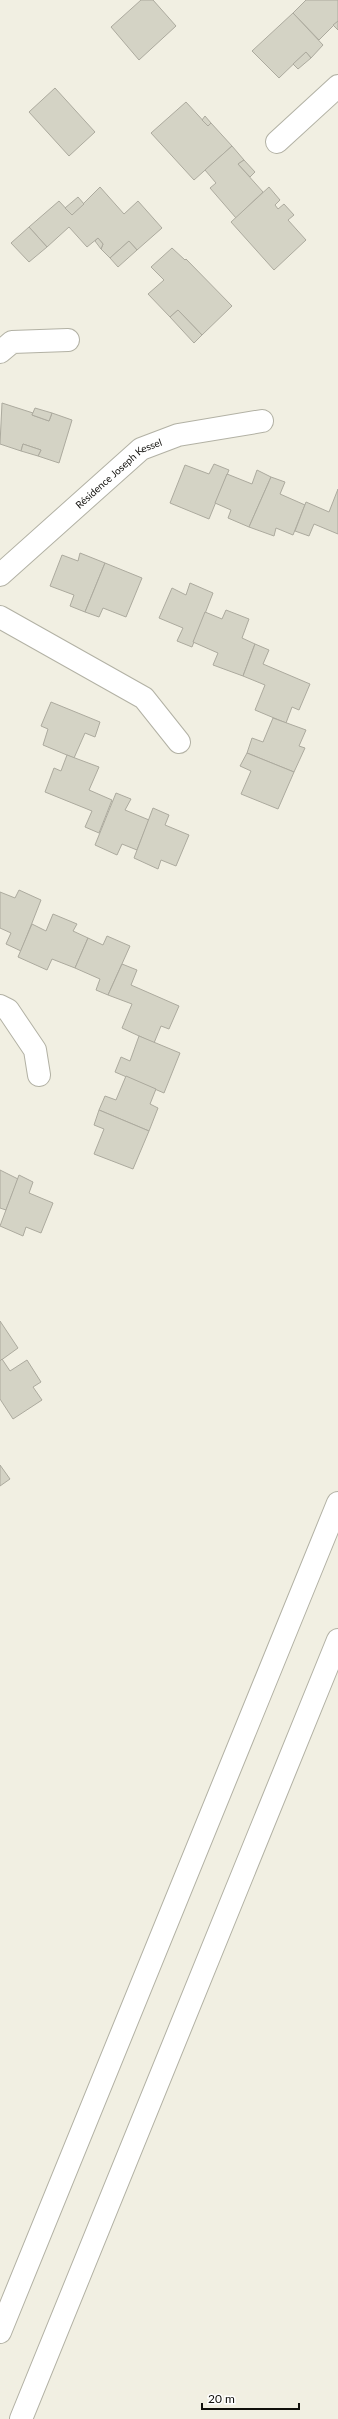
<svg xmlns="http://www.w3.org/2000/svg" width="338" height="2419" font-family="Lato,sans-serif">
	<rect width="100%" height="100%" fill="#f1efe2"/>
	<!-- building -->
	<g fill="#d4d3c5" stroke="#acaa9e">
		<path d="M 141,0 L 153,0 L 176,26 L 139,60 L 111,27 Z"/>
		<path d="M 306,0 L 338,0 L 338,21 L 319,40 L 293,13 Z"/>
		<path d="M 293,13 L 323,45 L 311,58 L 306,52 L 279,78 L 252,51 Z"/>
		<path d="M 338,21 L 338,30 L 333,25 Z"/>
		<path d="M 306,52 L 311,58 L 298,69 L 293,64 Z"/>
		<path d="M 55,88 L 95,132 L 69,156 L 29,112 Z"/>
		<path d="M 186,102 L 208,126 L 211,123 L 232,146 L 194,180 L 151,133 Z"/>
		<path d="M 205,116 L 211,123 L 208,126 L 202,120 Z"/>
		<path d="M 232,146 L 244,160 L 238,164 L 263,192 L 236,218 L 210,188 L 216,183 L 205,170 Z"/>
		<path d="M 244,160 L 255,172 L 250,177 L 238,164 Z"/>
		<path d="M 100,187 L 124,214 L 138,201 L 162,228 L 137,250 L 129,241 L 110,258 L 101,249 L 103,244 L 98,238 L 87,247 L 69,227 L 47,247 L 29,227 L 59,201 L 72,215 Z"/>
		<path d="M 269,187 L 280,200 L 275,205 L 278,209 L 284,204 L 294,215 L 288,220 L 306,240 L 274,270 L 231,222 Z"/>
		<path d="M 78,197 L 84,204 L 72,215 L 65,208 Z"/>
		<path d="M 29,227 L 47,247 L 29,262 L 11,243 Z"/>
		<path d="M 98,238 L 103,244 L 101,249 L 95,241 Z"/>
		<path d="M 129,241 L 137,250 L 118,267 L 110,258 Z"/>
		<path d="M 172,248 L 185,260 L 186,259 L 232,306 L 202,335 L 178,310 L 170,317 L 148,294 L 164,280 L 151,267 Z"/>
		<path d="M 178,310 L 202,335 L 194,343 L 170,317 Z"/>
		<path d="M 2,403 L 33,413 L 32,415 L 49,421 L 52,413 L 72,420 L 59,463 L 38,456 L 41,450 L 23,444 L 21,451 L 0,444 Z"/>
		<path d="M 35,408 L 52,413 L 49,421 L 32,415 Z"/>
		<path d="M 23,444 L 41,450 L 38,456 L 21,451 Z"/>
		<path d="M 214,464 L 229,470 L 209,519 L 170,503 L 185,465 L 209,474 Z"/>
		<path d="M 257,470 L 271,477 L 249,527 L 228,518 L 231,510 L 215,503 L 227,474 L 252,484 Z"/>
		<path d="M 271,477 L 285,482 L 280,494 L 305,505 L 293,535 L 276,528 L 274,536 L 249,527 Z"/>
		<path d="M 338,489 L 338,534 L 314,524 L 309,536 L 295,531 L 306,502 L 329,512 Z"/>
		<path d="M 80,553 L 105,563 L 85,612 L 70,606 L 74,595 L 50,586 L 62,555 L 78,561 Z"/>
		<path d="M 105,563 L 142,578 L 126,617 L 103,608 L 99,617 L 85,612 Z"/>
		<path d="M 190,583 L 213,593 L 192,647 L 177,641 L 183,628 L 159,618 L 172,588 L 186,595 Z"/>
		<path d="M 226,610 L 249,619 L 242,638 L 255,644 L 243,676 L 213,665 L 218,653 L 193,642 L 205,612 L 222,619 Z"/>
		<path d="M 255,644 L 269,650 L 263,664 L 310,684 L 299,710 L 292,707 L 286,723 L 255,710 L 265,685 L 243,676 Z"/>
		<path d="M 51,702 L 100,722 L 95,737 L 85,733 L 74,758 L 43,745 L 48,729 L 41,726 Z"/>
		<path d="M 273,718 L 306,730 L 299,746 L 305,748 L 294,772 L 247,753 L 252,738 L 263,742 Z"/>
		<path d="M 247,753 L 294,772 L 278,809 L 241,794 L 251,771 L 240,766 Z"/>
		<path d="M 67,755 L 99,767 L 89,790 L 112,800 L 99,833 L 85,827 L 92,811 L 45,792 L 54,768 L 61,771 Z"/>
		<path d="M 116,793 L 131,799 L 125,810 L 149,820 L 137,850 L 122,844 L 117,855 L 95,845 Z"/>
		<path d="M 153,808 L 169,815 L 165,825 L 189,835 L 176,866 L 161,860 L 158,869 L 134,858 Z"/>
		<path d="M 19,890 L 41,900 L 21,951 L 6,944 L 11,933 L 0,928 L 0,892 L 15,898 Z"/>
		<path d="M 53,914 L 77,924 L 73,931 L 88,938 L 75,968 L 52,959 L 47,970 L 18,957 L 32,924 L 46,931 Z"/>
		<path d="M 107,936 L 130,946 L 108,995 L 96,990 L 100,979 L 75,968 L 88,938 L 103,945 Z"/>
		<path d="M 122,964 L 137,970 L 131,985 L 179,1006 L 169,1029 L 161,1026 L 154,1043 L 122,1028 L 132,1004 L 108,995 Z"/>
		<path d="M 139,1036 L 180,1053 L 164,1093 L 115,1072 L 121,1057 L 130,1061 Z"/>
		<path d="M 126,1076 L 156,1089 L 150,1104 L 158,1108 L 149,1131 L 99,1110 L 105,1096 L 116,1100 Z"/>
		<path d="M 99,1110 L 149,1131 L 133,1169 L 94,1154 L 104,1129 L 94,1125 Z"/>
		<path d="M 0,1170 L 18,1179 L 6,1210 L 0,1208 Z"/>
		<path d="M 19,1175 L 33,1182 L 29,1193 L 53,1203 L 41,1233 L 26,1227 L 23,1236 L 0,1226 Z"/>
		<path d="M 0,1321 L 18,1348 L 0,1361 Z"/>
		<path d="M 2,1359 L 10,1371 L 27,1360 L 41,1382 L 33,1387 L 42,1400 L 13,1419 L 0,1399 L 0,1361 Z"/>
		<path d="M 0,1465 L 10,1479 L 0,1486 Z"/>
	</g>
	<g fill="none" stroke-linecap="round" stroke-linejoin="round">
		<defs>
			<g id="minor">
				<path d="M 277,142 L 338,86"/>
				<path d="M 0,352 L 12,342 L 68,340"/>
				<path id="s1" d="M 0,575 L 141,449 L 178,435 L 262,421"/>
				<path d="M 0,617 L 144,698 L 179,742"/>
				<path d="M 0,1006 L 8,1010 L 35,1050 L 39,1075"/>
			</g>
			<g id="motorway">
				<path d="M 0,2332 L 338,1503"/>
				<path d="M 21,2419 L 338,1640"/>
			</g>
		</defs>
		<!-- minor casing -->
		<use href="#minor" stroke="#b2b1a4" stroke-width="24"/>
		<!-- motorway casing -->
		<use href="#motorway" stroke="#b2b1a4" stroke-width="24"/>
		<!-- minor -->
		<use href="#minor" stroke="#fff" stroke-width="22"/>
		<!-- motorway -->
		<use href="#motorway" stroke="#fff" stroke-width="22"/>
	</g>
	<g text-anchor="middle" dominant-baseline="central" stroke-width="4" stroke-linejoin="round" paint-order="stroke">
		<!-- street labels -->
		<g font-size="10" fill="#100f0b" stroke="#fff">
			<text stroke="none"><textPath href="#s1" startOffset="157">Résidence Joseph Kessel</textPath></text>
		</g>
	</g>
	<!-- scale -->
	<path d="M202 2403v6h97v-6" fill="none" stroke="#100f0b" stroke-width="2"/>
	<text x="208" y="2403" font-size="12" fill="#100f0b" stroke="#ffffff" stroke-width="3" paint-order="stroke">20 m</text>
</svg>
